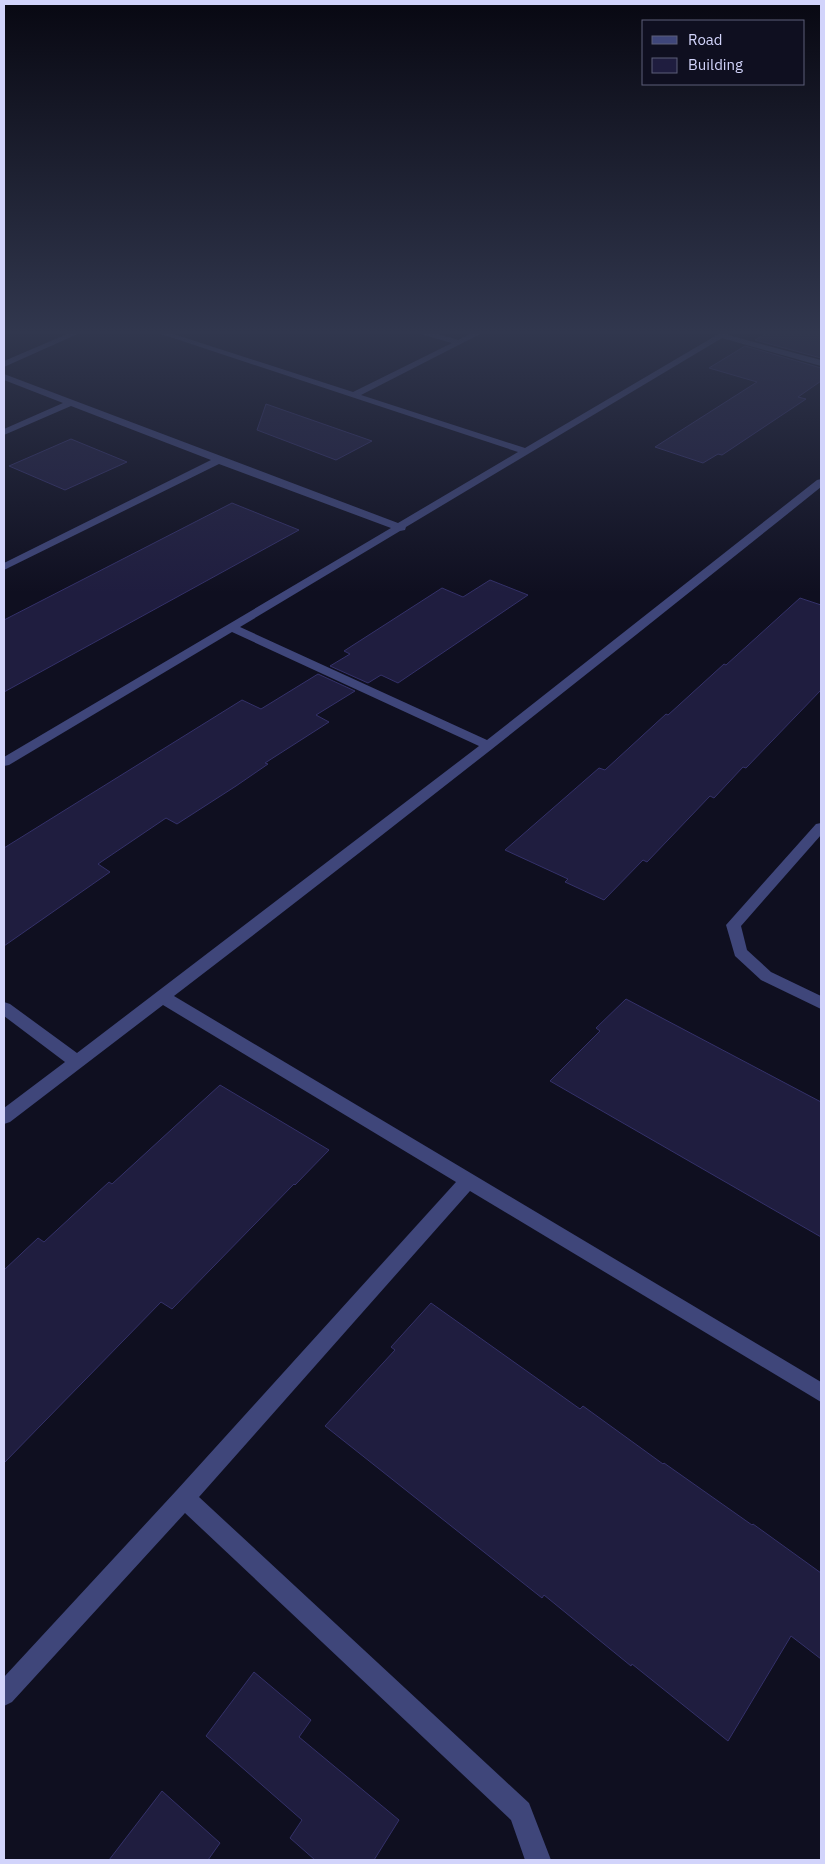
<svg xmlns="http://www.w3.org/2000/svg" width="825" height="1864" font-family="'IBM Plex Sans',sans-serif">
	<rect width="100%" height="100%" fill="#0f0f20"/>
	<!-- building -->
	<g fill="#1f1d3f" stroke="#343169">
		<path d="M 769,332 L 821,332 L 821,358 L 755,340 Z"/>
		<path d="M 745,346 L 821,368 L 821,381 L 798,397 L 806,399 L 722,455 L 718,454 L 703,463 L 655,447 L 757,382 L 709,368 Z"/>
		<path d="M 266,404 L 372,441 L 336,460 L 257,430 Z"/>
		<path d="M 71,439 L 127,462 L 65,490 L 9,466 Z"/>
		<path d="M 232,503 L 299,530 L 4,692 L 4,620 Z"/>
		<path d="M 490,580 L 528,595 L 398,683 L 381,675 L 368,683 L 330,666 L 350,654 L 344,651 L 442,588 L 463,597 Z"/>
		<path d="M 800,598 L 821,605 L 821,690 L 746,768 L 743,767 L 714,798 L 710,796 L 647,862 L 643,860 L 604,900 L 565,882 L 568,879 L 505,850 L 599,768 L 605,770 L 666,714 L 668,715 L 724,664 L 726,665 Z"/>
		<path d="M 318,674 L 355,691 L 316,715 L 329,722 L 265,763 L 268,764 L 236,786 L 177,824 L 166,818 L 98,864 L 110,872 L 4,946 L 4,848 L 242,700 L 261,709 Z"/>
		<path d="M 626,999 L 821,1102 L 821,1237 L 550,1081 L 600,1031 L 596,1028 Z"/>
		<path d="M 220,1085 L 329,1150 L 295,1185 L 294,1184 L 172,1309 L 161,1302 L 4,1463 L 4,1270 L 38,1238 L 44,1242 L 109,1182 L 112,1184 Z"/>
		<path d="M 431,1303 L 580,1409 L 583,1406 L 663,1464 L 664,1463 L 752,1525 L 753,1524 L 821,1573 L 821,1659 L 791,1636 L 728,1741 L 632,1664 L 631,1666 L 544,1595 L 542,1598 L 325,1426 L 395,1350 L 391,1347 Z"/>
		<path d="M 254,1672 L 311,1720 L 299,1737 L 399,1820 L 374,1860 L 315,1860 L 290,1838 L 302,1820 L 206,1736 Z"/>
		<path d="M 162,1791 L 220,1843 L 208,1860 L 109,1860 Z"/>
	</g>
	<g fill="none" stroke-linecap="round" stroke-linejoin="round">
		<!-- minor -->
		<g fill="#3f467a" fill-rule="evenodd">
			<path d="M 72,332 L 82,332 L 4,367 L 4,361 Z"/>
			<path d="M 155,332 L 167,332 L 353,392 L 452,343 L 420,334 L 419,332 L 431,332 L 458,340 L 474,332 L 484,332 L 361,395 L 525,448 L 722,332 L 731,332 L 728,335 L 821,360 L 821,366 L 722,338 L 406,527 L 405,530 L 400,531 L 240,627 L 487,740 L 817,480 L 821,479 L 821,487 C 607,659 392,829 174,996 L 821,1382 L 821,1402 L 470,1191 L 199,1497 L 529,1803 L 551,1860 L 525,1860 L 511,1820 L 185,1513 L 12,1702 L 4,1706 L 4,1677 L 176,1491 L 456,1182 L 163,1005 L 10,1122 L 4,1124 L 4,1108 L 65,1062 L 4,1016 L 4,1002 L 10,1004 L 77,1053 L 479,746 L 232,632 L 9,765 L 4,766 L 4,757 L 391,528 L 219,464 L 4,570 L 4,563 L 211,460 L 71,406 L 4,435 L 4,429 L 63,403 L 4,380 L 4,374 L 398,523 L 518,452 Z"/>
			<path d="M 821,823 L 821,835 L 741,926 L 747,950 L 771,972 L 821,996 L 821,1009 L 761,980 L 735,956 L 726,925 L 816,824 Z"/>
		</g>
	</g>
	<!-- sky -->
	<linearGradient id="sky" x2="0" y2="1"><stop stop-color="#080812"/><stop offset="0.56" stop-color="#31374e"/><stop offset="1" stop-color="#31374e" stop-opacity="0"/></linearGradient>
	<rect width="825" height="593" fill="url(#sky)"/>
	<!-- border -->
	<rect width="825" height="1864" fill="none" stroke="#d2d4fb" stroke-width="10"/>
	<!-- legend -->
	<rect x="642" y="20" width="162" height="65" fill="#0f0f20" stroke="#5d5e78"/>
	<rect x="652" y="36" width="25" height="8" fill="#3f467a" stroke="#5d5e78"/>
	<text x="688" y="45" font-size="15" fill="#d2d4fb">Road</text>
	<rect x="652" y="58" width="25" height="15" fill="#1f1d3f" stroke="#5d5e78"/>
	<text x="688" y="70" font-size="15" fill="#d2d4fb">Building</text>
</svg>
